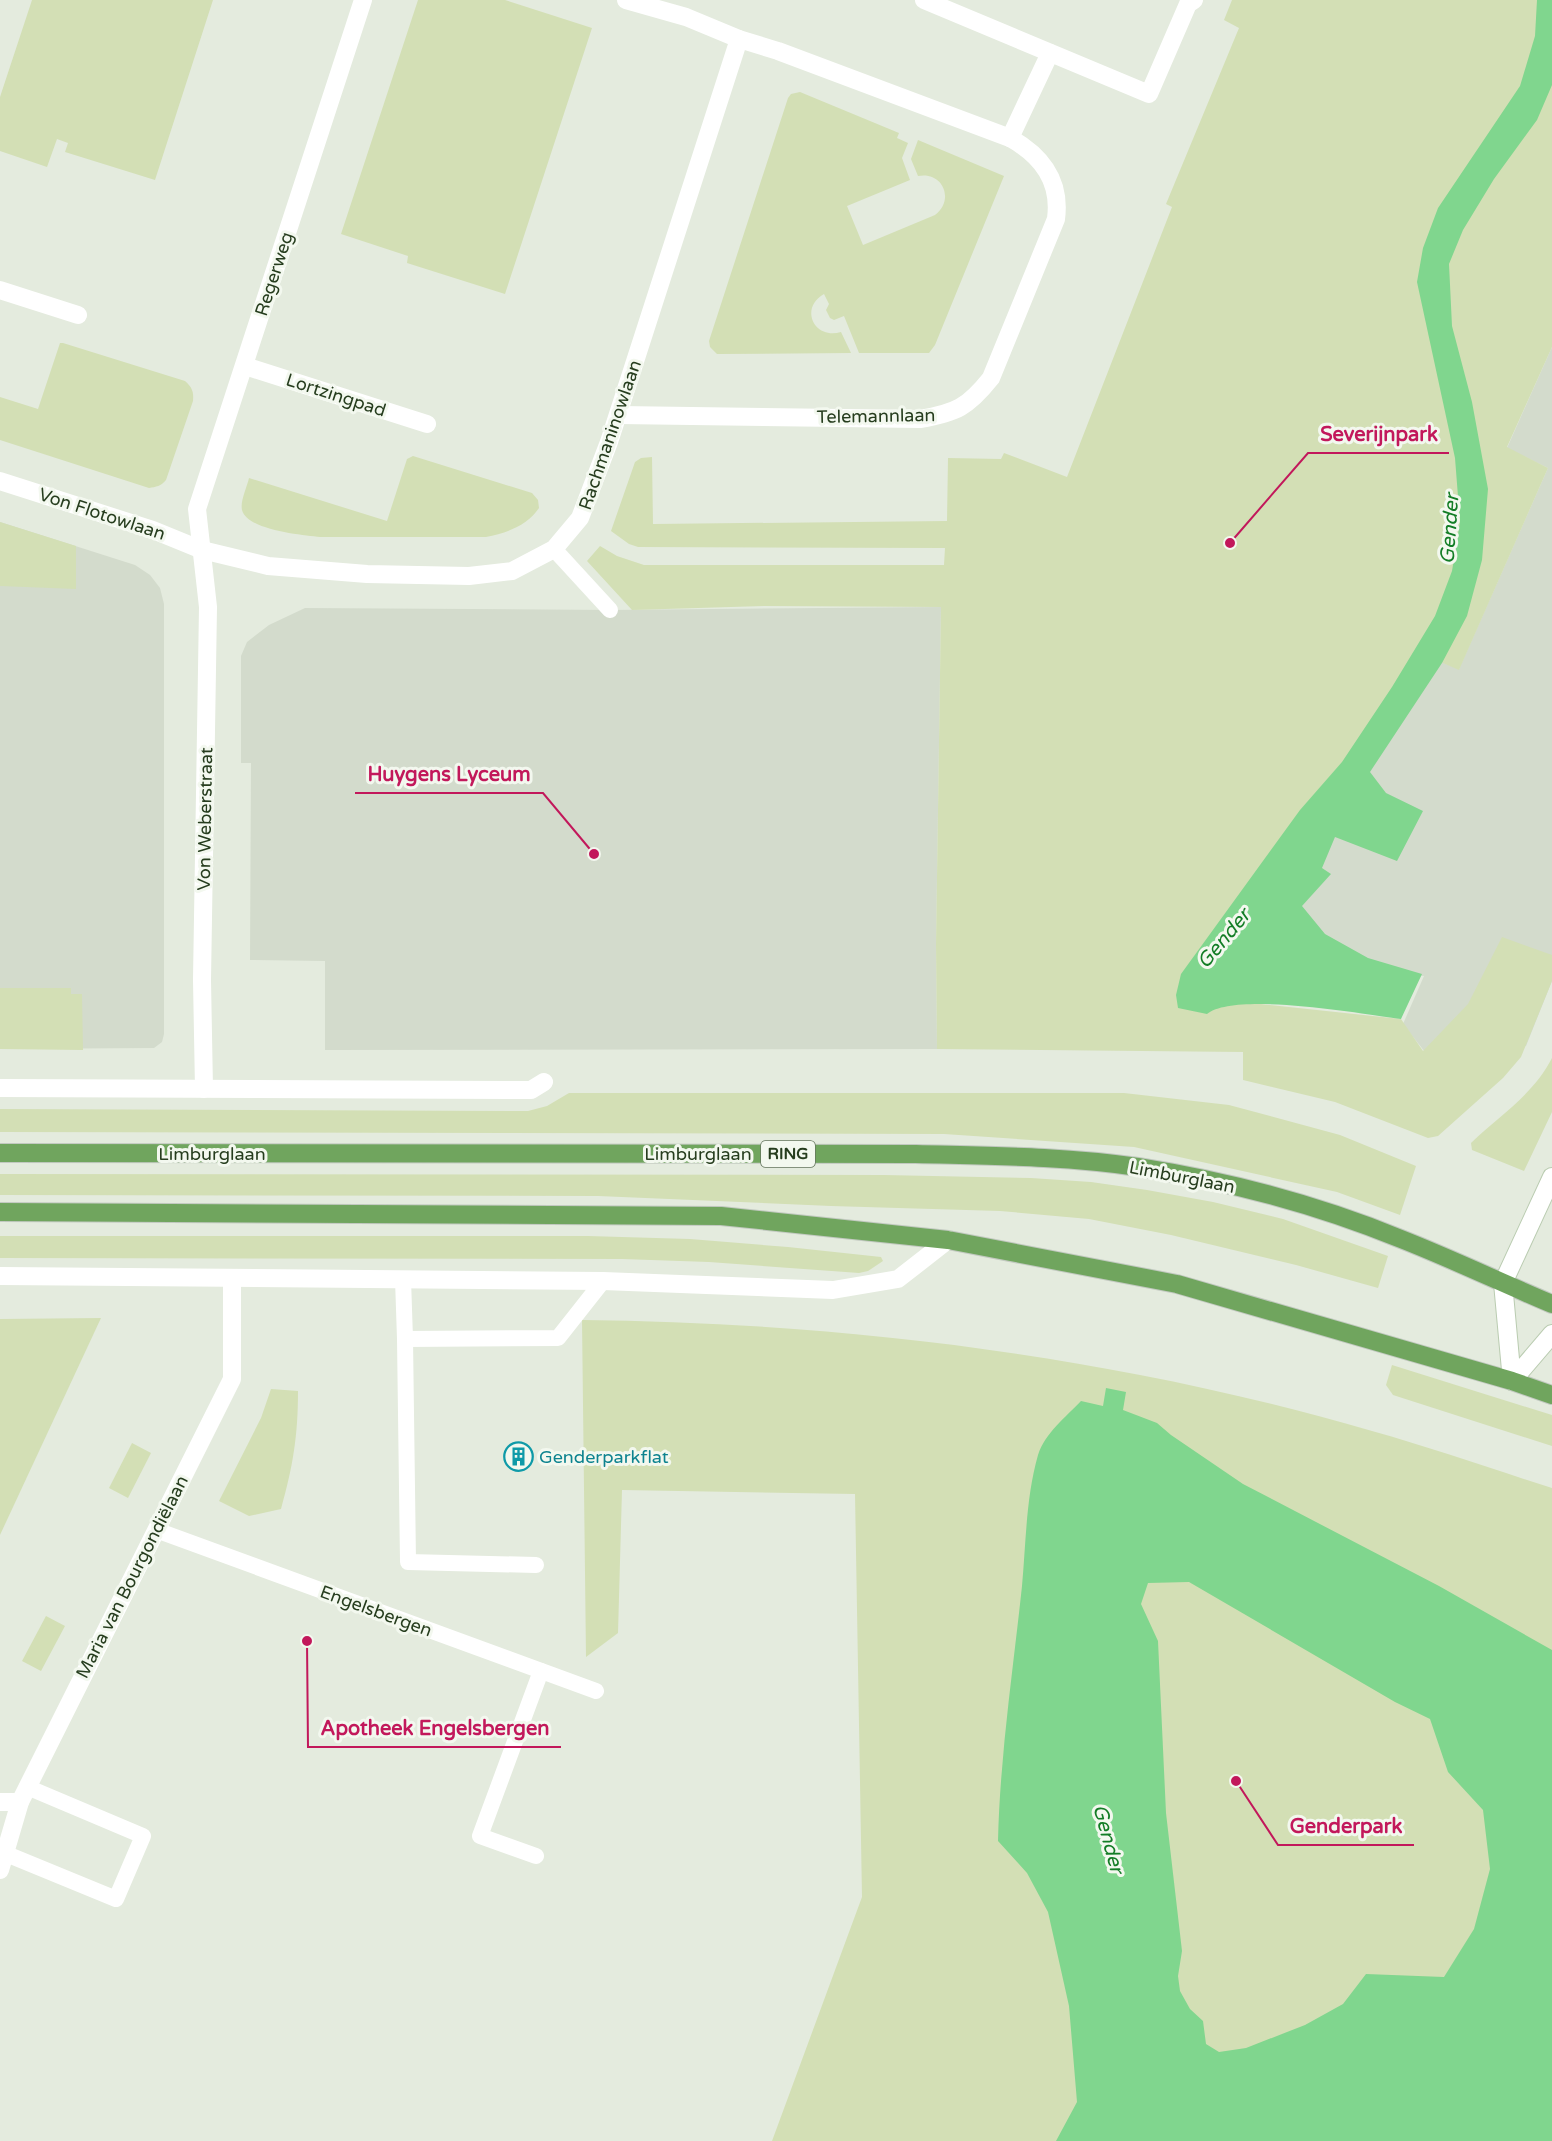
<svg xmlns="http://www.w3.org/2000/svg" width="1552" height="2141" font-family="'Varela Round',sans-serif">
	<rect width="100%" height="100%" fill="#e4ebde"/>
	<!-- built -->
	<g fill="#d3dbcc">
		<path d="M 1552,347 L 1552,981 L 1526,1046 L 1425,1052 L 1403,1024 L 1424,976 L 1405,975 L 1342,952 L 1299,910 L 1318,853 L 1436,660 L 1459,669 L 1548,468 L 1507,448 Z"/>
		<path d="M 0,522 L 135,565 L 150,575 L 160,588 L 164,604 L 164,1034 L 162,1042 L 154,1048 L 0,1049 Z"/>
		<path d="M 941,607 L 936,944 L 937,1049 L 325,1050 L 325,961 L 250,960 L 251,763 L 241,763 L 241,656 L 247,642 L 269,625 L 305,608 L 610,610 Z"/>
	</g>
	<!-- green -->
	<g fill="#d3dfb5">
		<path d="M 32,0 L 213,0 L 155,180 L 65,152 L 68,143 L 57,139 L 47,167 L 0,151 L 0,97 Z"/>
		<path d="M 418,0 L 505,0 L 592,28 L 505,294 L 407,263 L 408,256 L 341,234 Z"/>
		<path d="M 1232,0 L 1552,0 L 1552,347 L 1507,447 L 1548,468 L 1459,670 L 1436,660 L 1318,853 L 1261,1004 L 1401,1019 L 1423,1051 L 1468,1004 L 1502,937 L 1552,955 L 1552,981 L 1521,1057 L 1503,1078 L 1438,1136 L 1428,1138 L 1335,1102 L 1243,1080 L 1243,1052 L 937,1049 L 936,944 L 941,607 L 764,606 L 632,610 L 587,561 L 600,546 L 617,556 L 644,565 L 944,565 L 945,548 L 638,547 L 629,544 L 611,531 L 635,462 L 641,458 L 652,457 L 653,524 L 947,521 L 948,458 L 1001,459 L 1004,453 L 1067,477 L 1172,207 L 1166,204 L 1239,28 L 1224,20 Z"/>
		<path d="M 800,92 L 899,133 L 897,138 L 908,143 L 902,158 L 910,180 L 847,206 L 863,245 L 935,215 C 955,200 943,171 918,176 L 911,159 L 918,140 L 1004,176 L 935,345 L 929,353 L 859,353 L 844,316 L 834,320 L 830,318 L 826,310 L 829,304 L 824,294 C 799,308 814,340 841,332 L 851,353 L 717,354 L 710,347 L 709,341 L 788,98 L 791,94 Z"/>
		<path d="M 60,343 L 63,343 L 185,381 C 192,387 194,392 193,401 L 166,480 C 161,486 156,487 149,488 L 0,440 L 0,397 L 38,409 Z"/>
		<path d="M 413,456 L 532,493 L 538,500 L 539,508 C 527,526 506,533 486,537 L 320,537 C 302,535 247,530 242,510 C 240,501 247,487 249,478 L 387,521 L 407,459 Z"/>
		<path d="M 0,522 L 76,546 L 76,589 L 0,586 Z"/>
		<path d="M 0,988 L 71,988 L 71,994 L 82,994 L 83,1050 L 0,1049 Z"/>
		<path d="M 1552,1058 L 1552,1112 L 1524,1171 L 1472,1150 L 1471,1143 C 1500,1115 1533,1095 1552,1058 Z"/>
		<path d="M 569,1093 L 1124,1093 L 1229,1105 L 1340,1135 L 1416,1166 L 1400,1215 L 1337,1192 L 1134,1147 L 944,1134 L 0,1132 L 0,1109 L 528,1111 L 547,1106 Z"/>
		<path d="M 0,1174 L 884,1175 L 1031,1178 L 1091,1182 L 1147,1190 L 1213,1202 L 1283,1219 L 1388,1256 L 1378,1288 L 1296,1265 L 1171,1235 L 1089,1219 L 1000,1211 L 831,1206 L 598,1196 L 0,1195 Z"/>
		<path d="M 0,1236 L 588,1236 L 690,1239 L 788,1247 L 881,1257 L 883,1261 L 868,1271 L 859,1273 L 709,1262 L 622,1259 L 0,1258 Z"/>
		<path d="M 101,1318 L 0,1535 L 0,1319 Z"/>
		<path d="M 582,1320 C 769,1322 956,1339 1140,1375 C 1218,1390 1296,1409 1372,1431 C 1433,1448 1492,1469 1552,1488 L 1552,2141 L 772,2141 L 862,1897 L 855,1494 L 622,1490 L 618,1633 L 586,1657 Z"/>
		<path d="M 1392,1365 L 1552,1415 L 1552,1446 L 1393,1395 L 1386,1385 Z"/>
		<path d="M 271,1389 L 298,1391 C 298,1436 293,1466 281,1509 L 249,1516 L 219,1501 L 261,1418 Z"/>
		<path d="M 132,1443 L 151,1453 L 128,1498 L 109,1488 Z"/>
		<path d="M 46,1616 L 65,1626 L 41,1671 L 22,1661 Z"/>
	</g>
	<!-- water -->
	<g fill="#80d68e" fill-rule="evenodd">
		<path d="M 1537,0 L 1552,0 L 1552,85 L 1537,120 L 1494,179 L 1463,230 L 1449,264 L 1452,326 L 1472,402 L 1488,489 L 1482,560 L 1467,616 L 1442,663 L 1370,772 L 1386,793 L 1423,811 L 1397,861 L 1335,837 L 1322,868 L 1331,874 L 1302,906 L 1325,934 L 1368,958 L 1422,974 L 1401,1019 C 1363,1014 1235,991 1207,1014 L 1178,1008 L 1176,995 L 1181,974 L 1300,810 L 1342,762 L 1392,687 L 1435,616 L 1452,571 L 1460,522 L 1455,458 L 1417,282 L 1423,248 L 1438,208 L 1520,86 L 1535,36 Z"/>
		<path d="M 1106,1388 L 1126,1392 L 1123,1410 L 1157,1423 L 1171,1435 L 1243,1484 L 1439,1586 L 1552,1650 L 1552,2141 L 1056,2141 L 1077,2102 L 1069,2006 L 1048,1912 L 1027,1873 L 998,1841 C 1000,1755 1013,1671 1022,1586 C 1026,1542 1026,1497 1038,1455 C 1045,1433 1066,1417 1081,1401 L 1103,1406 ZM 1189,1582 L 1395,1702 L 1430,1719 L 1448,1772 L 1483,1810 L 1490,1869 L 1474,1929 L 1444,1977 L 1366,1974 L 1343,2004 L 1305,2025 L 1246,2048 L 1219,2052 L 1206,2044 L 1203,2021 L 1190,2009 L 1180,1991 L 1178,1976 L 1182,1951 L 1166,1813 L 1158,1641 L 1141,1604 L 1148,1583 Z"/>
	</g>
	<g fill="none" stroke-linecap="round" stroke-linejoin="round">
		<defs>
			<g id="secondary">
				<path d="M 1512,1381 L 1503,1283 L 1552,1177"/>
				<path d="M 1512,1381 L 1552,1334"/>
			</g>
			<g id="primary">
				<path d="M 0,1153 L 916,1154 C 990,1156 1064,1156 1138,1167 C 1227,1181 1318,1205 1401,1239 C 1452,1259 1502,1283 1552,1304"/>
				<path d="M 0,1212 L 721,1216 L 948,1240 L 1177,1284 L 1512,1381 L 1552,1395"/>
			</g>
		</defs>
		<!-- secondary casing -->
		<use href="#secondary" stroke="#baccb1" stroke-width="20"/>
		<!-- primary casing -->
		<use href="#primary" stroke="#c2c9c0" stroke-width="20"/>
		<!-- service -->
		<g stroke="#fff" stroke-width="16">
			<path d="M 554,549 L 610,610"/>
			<path d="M 403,1279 L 405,1339 L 558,1338 L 603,1281"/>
			<path d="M 405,1339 L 408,1562 L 536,1565"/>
			<path d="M 156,1530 L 596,1691"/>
			<path d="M 4,1853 L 116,1899 L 143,1836 L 27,1787"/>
			<path d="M 536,1856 L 480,1836 L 541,1671"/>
		</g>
		<!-- minor -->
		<g stroke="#fff" stroke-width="18">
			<path d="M 924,0 L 1149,94 L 1188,4 L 1194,0"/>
			<path d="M 1010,138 L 1050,53"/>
			<path d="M 0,290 L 78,315"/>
			<path d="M 245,366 L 427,424"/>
			<path d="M 619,415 L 920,419 C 956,413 968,407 991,378 L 1056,219 C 1061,181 1042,156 1010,138 L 778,51 L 739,39 L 686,17 L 626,0"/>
			<path d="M 0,481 L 153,530 L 202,550 L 268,566 L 367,574 L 469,576 L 512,571 L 554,549 L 580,518 L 609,442 L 739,39"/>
			<path d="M 0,1088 L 531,1090 L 544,1082"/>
			<path d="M 204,1089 L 202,980 L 208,607 L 197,509 L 363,0"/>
			<path d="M 0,1276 L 603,1281 L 833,1290 L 898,1279 L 948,1240"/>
			<path d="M 0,1802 L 20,1802"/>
			<path d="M 0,1870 L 20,1802 L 232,1379 L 232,1278"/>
		</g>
		<!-- secondary -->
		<use href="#secondary" stroke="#fff" stroke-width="18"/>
		<!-- primary -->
		<use href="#primary" stroke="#70a55e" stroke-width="18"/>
	</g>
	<!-- icons -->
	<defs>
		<symbol id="building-ring" viewBox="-11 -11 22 22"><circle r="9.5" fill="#f3f8ef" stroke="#0f9aa8" stroke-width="1.5"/><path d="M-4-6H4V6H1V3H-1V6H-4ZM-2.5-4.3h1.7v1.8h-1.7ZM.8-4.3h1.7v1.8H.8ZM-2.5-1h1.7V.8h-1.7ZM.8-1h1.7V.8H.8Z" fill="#0f9aa8"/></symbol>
	</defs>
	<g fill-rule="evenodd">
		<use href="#building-ring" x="502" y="1440" width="33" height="33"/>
	</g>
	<g text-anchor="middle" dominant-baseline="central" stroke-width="6" stroke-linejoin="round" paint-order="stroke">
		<!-- shield labels -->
		<rect fill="#f3f8ef" stroke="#64755d" stroke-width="1.5" x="761" y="1141" width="54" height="26" rx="4.5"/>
		<g font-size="16" font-weight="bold" fill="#263d1e">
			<text x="788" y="1154">RING</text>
		</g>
		<!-- street labels -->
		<g font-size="18" fill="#263d1e" stroke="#f3f8ef">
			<text transform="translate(274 274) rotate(-72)">Regerweg</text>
			<text transform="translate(336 395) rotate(18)">Lortzingpad</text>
			<text transform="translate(876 416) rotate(-1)">Telemannlaan</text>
			<text transform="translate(610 435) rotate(-71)">Rachmaninowlaan</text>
			<text transform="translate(102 514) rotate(18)">Von Flotowlaan</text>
			<text transform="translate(205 819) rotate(-89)">Von Weberstraat</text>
			<text x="212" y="1154">Limburglaan</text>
			<text x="698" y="1154">Limburglaan</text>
			<text transform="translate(1182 1177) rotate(11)">Limburglaan</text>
			<text transform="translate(132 1577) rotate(-63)">Maria van Bourgondiëlaan</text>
			<text transform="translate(376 1611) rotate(20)">Engelsbergen</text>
		</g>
		<!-- culture labels -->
		<g font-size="18" fill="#0d838f" stroke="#f3f8ef" text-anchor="start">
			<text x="539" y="1457">Genderparkflat</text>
		</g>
		<!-- water labels -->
		<g font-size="20" font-style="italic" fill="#137d26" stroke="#f3f8ef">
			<text transform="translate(1450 529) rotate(-86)">Gender</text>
			<text transform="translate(1224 939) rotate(-50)">Gender</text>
			<text transform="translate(1108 1839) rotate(75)">Gender</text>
		</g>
	</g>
	<!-- callouts -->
	<path fill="none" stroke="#c2185b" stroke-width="2" d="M1230 543L1308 453H1449M594 854L543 793H355M307 1641L308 1747H561M1236 1781L1278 1845H1414"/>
	<g fill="#c2185b" stroke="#f3f8ef" stroke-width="2">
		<circle cx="1230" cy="543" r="6"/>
		<circle cx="594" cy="854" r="6"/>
		<circle cx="307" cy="1641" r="6"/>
		<circle cx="1236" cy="1781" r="6"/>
	</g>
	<g font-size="20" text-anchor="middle" font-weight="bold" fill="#c2185b" stroke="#f3f8ef" stroke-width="6" stroke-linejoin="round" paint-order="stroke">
		<text x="1379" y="441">Severijnpark</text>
		<text x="449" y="781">Huygens Lyceum</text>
		<text x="435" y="1735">Apotheek Engelsbergen</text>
		<text x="1346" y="1833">Genderpark</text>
	</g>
</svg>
